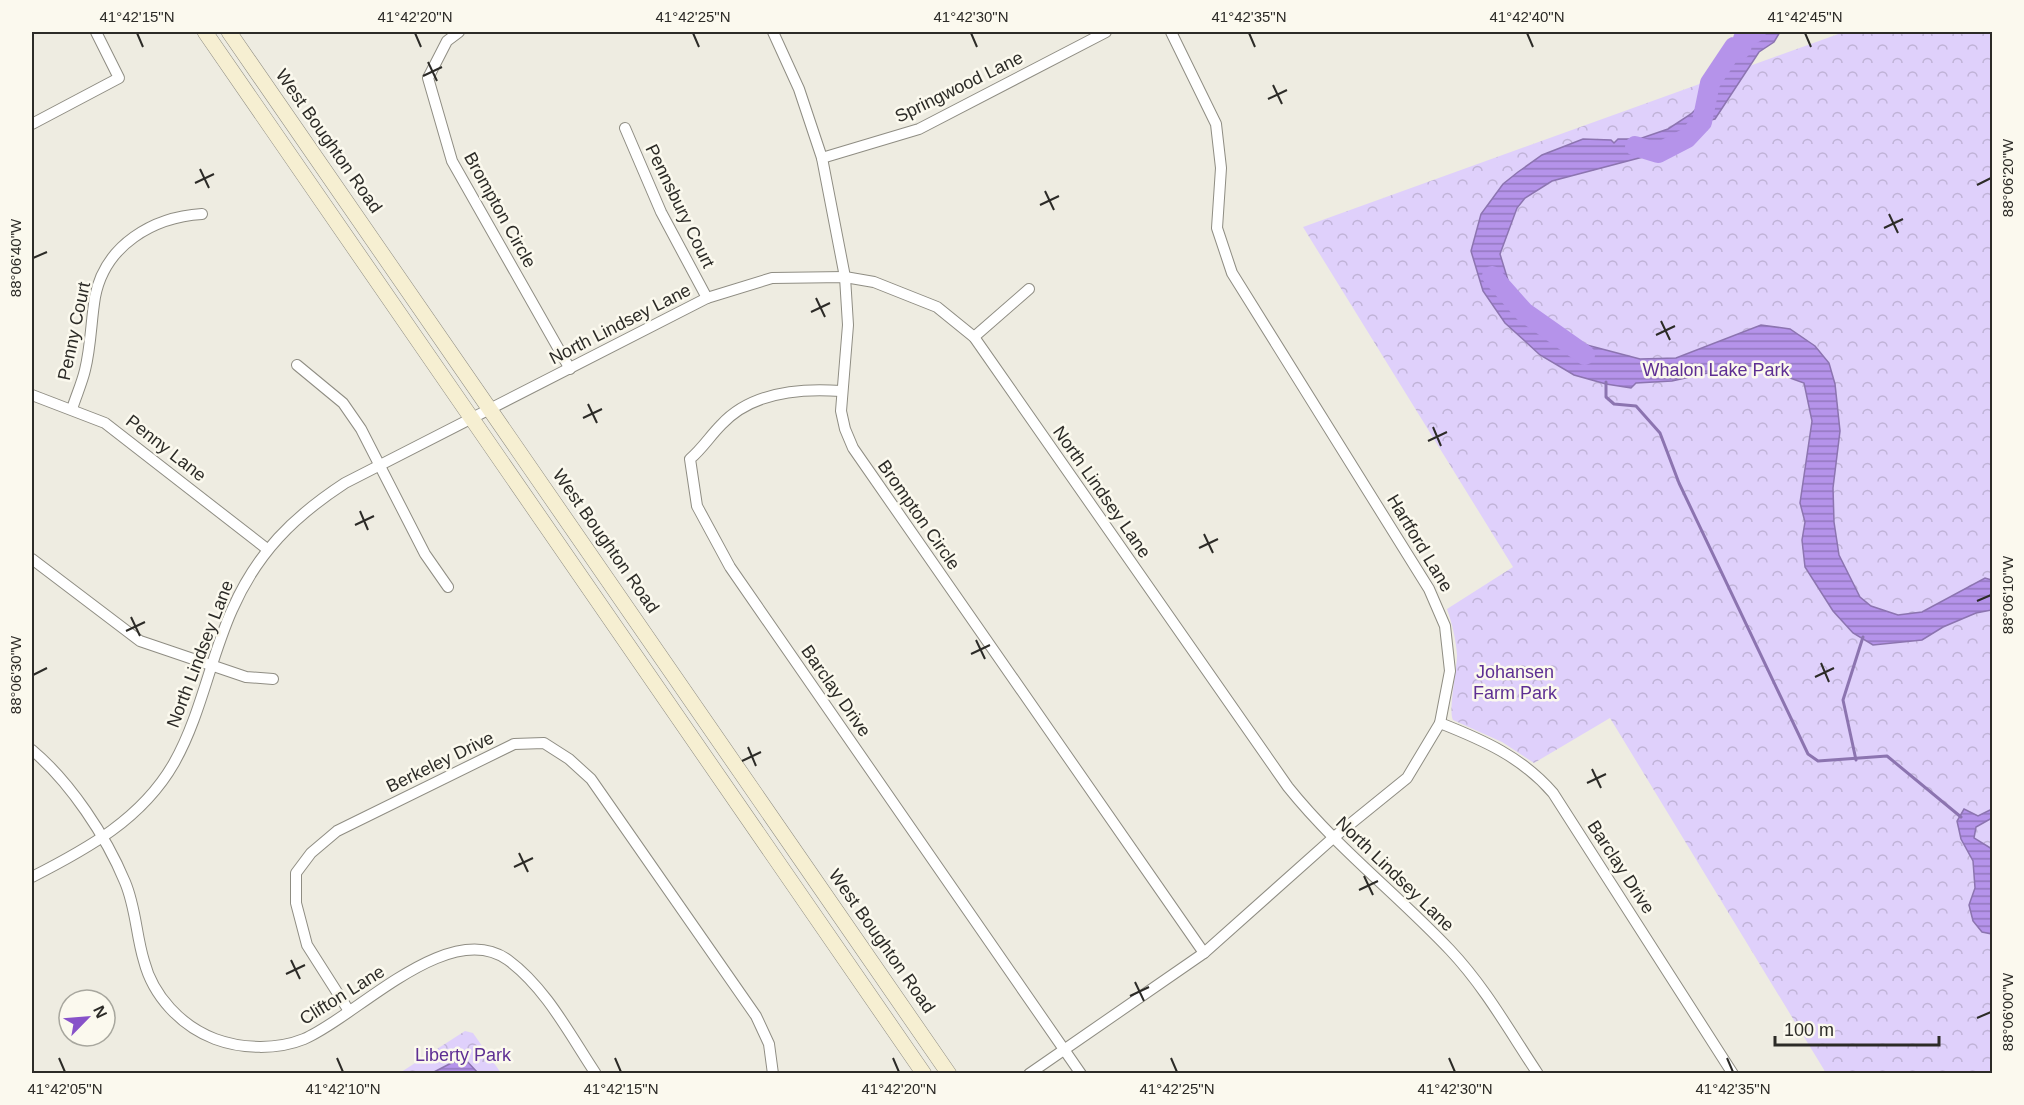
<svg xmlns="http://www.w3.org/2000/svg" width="2024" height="1105" font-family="Helvetica,sans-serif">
	<defs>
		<pattern id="park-crowns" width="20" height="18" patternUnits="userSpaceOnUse" patternTransform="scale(1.5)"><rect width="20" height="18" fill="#dfd0fb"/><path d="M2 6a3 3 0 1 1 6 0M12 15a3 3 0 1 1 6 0" fill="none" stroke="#c0b3d7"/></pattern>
		<pattern id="water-rules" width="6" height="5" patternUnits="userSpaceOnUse" patternTransform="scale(1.5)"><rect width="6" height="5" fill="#b593ea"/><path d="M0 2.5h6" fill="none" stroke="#9378be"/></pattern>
	</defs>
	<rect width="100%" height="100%" fill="#eeece1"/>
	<!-- park -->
	<g fill="url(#park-crowns)">
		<path d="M 1844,32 L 1992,32 L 1992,1073 L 1826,1073 L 1610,718 L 1534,763 L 1502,742 L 1453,720 C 1448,711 1457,670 1457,655 C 1456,640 1452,623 1447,609 L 1513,567 L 1303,227 Z"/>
		<path d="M 465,1031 L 473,1033 L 501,1073 L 398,1074 Z"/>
	</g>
	<!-- water -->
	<g fill="url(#water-rules)" stroke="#8c74b0" stroke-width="1.5">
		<path d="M 1753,32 L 1780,32 L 1774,42 L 1759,52 L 1715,119 L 1702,122 L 1687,138 L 1658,153 L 1552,181 L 1525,198 L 1517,208 L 1500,254 L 1511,290 L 1509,298 L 1519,303 L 1524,312 L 1564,339 L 1640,359 L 1676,358 L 1761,325 L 1790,329 L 1815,346 L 1829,363 L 1835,384 L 1840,431 L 1833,488 L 1834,522 L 1839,555 L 1860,597 L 1871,606 L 1898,615 L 1922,612 L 1985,578 L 1992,580 L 1992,610 L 1976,613 L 1943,627 L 1922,640 L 1873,645 L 1853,633 L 1833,611 L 1805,567 L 1802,540 L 1805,522 L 1800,503 L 1812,421 L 1804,383 L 1757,366 L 1739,366 L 1672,381 L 1636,383 L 1631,388 L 1606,384 L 1574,375 L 1540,355 L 1527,343 L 1505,323 L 1483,291 L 1471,251 L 1481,214 L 1503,184 L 1518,172 L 1542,155 L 1583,139 L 1611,140 L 1614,143 L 1618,139 L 1639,139 L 1668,129 L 1691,114 L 1700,105 L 1710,83 L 1734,47 L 1741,49 L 1743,39 Z"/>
		<path d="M 1964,809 L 1978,816 L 1992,809 L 1992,818 L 1976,827 L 1974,838 L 1992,849 L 1992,934 L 1982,932 L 1973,921 L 1969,905 L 1975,888 L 1973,861 L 1961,839 L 1957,821 Z"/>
		<path d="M 463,1057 L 478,1073 L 432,1073 Z"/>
	</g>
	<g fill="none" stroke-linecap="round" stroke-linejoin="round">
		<!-- stream -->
		<g stroke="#8c74b0" stroke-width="3">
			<path d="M 1606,382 L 1606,397 L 1614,404 L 1636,406 L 1660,433 L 1679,483 L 1808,754 L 1818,761 L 1887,756 L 1961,817"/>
			<path d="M 1856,760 L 1843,700 L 1863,637"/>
		</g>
		<!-- river -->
		<g stroke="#b593ea" stroke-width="20">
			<path d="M 1635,146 L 1658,153 L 1687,138 L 1702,122 L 1710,83 L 1734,47 L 1741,49 L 1743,39 L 1756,32"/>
			<path d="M 1492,276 L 1524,312 L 1585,355"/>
		</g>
		<defs>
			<g id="street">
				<path d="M 459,32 L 447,41 L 428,78 L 452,161 L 570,369"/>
				<path d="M 773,32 L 799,89 L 822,158 L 845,277 L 848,325 L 841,411 L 845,429 L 853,448 L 1204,953"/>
				<path d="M 32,124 L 119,78 L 96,32"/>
				<path d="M 625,128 L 661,212 L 707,298"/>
				<path d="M 822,158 L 919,129 L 1106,32"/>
				<path d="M 974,337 L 1029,289"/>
				<path d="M 297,365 L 343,403 L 361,429 L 425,554 L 448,587"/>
				<path d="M 841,391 C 800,388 751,392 721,425 C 710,436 702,449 690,459 L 697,506 L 730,567 L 1081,1074"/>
				<path d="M 32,395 L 105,423 L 267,549"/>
				<path d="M 72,409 C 76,396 82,383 85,370 C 91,346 91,321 95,297 C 105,245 153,217 202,214"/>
				<path d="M 32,559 L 140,641 L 246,677 L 273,679"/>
				<path d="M 1440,723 C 1483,740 1522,757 1553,793 L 1733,1074"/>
				<path d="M 32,750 C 70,782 106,836 125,882 C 136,908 136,935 144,961 C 153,996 181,1026 215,1039 C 242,1049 277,1050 304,1039 C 356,1017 449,917 508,960 C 546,988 570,1035 596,1074"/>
				<path d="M 32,877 C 87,849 142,819 174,763 C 201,715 210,659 232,610 C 257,553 293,517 345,483 L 707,298 L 772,278 L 845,277 L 874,282 L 937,307 L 974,337 L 1288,787 C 1336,847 1397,894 1450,950 C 1485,987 1510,1032 1538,1074"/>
				<path d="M 349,1011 L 307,945 L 296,903 L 296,873 L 311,853 L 337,831 L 514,744 L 544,743 L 569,759 L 591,779 L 756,1016 L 769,1044 L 773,1074"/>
				<path d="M 1029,1074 L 1204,953 L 1333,838 L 1407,778 L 1440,723 L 1450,671 L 1445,626 L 1429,589 L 1232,273 L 1217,228 L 1221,168 L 1216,124 L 1171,32"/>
			</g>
			<g id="secondary">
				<path d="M 205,32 L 924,1074"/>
				<path d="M 229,32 L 949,1074"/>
			</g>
		</defs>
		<!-- street casing -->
		<use href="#street" stroke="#8f8d83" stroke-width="12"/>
		<!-- secondary casing -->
		<use href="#secondary" stroke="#8f8d83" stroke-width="16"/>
		<!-- street -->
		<use href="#street" stroke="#fff" stroke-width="10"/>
		<!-- secondary -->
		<use href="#secondary" stroke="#f6efd2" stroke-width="15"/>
	</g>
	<!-- ticks -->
	<path fill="none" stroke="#2c2b27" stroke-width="2" d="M 137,33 L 143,47M 415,33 L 421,47M 693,33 L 699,47M 971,33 L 977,47M 1249,33 L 1255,47M 1527,33 L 1533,47M 1805,33 L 1811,47M 428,62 L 437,81M 423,76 L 442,67M 1273,85 L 1282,104M 1268,99 L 1287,90M 200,169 L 209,188M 195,183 L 214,174M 1977,185 L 1991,178M 1045,191 L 1054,210M 1040,205 L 1059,196M 1889,214 L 1898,233M 1884,228 L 1903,219M 33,258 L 47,252M 816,298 L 825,317M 811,312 L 830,303M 1661,321 L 1670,340M 1656,335 L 1675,326M 588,404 L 597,423M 583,418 L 602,409M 1433,427 L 1441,446M 1428,441 L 1447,432M 360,511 L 368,530M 355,525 L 374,516M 1204,534 L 1213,553M 1199,548 L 1218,539M 1977,601 L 1991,595M 131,617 L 140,636M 126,631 L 145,622M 976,640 L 985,659M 971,654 L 990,645M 1821,663 L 1829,682M 33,675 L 47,668M 1815,677 L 1834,668M 748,747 L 756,766M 742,761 L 761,752M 1592,769 L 1601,788M 1587,783 L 1606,774M 519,853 L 528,872M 514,867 L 533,858M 1364,876 L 1373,895M 1359,890 L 1378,881M 291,960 L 300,979M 286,974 L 305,965M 1135,982 L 1144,1001M 1130,996 L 1149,987M 1977,1018 L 1991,1012M 59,1058 L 65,1072M 337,1058 L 343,1072M 615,1058 L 621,1072M 893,1058 L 899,1072M 1171,1058 L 1177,1072M 1449,1058 L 1455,1072M 1727,1058 L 1733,1072"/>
	<g text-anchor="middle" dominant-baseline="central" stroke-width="5" stroke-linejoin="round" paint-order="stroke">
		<!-- street labels -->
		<g font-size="18" fill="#2c2b27" stroke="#fbf9ee">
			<text transform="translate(959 87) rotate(-26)">Springwood Lane</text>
			<text transform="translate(329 141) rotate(55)">West Boughton Road</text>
			<text transform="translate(680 206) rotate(64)">Pennsbury Court</text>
			<text transform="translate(500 210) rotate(61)">Brompton Circle</text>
			<text transform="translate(620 324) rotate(-27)">North Lindsey Lane</text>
			<text transform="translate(74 331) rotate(-78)">Penny Court</text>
			<text transform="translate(166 448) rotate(38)">Penny Lane</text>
			<text transform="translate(1102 492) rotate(55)">North Lindsey Lane</text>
			<text transform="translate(919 515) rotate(55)">Brompton Circle</text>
			<text transform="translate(606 541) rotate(55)">West Boughton Road</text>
			<text transform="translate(1420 543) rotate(59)">Hartford Lane</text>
			<text transform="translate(200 654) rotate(-69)">North Lindsey Lane</text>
			<text transform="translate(836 691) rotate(55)">Barclay Drive</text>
			<text transform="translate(440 762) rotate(-26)">Berkeley Drive</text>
			<text transform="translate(1621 867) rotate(57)">Barclay Drive</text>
			<text transform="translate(1395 874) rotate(44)">North Lindsey Lane</text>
			<text transform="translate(882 941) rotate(55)">West Boughton Road</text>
			<text transform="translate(342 995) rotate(-32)">Clifton Lane</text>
		</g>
		<!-- park labels -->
		<g font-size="18" fill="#5e2f93" stroke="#fbf9ee">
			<text x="1716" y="370">Whalon Lake Park</text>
			<text x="1515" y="672">Johansen<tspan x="1515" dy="21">Farm Park</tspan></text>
			<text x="463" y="1055">Liberty Park</text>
		</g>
	</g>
	<!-- border -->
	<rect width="2024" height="1105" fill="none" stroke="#fbf9ee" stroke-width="66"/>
	<!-- north arrow -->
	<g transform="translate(87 1018) rotate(65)"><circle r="28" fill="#fbf9ee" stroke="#a8a79e" stroke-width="1.5"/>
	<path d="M0-4.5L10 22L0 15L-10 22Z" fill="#8752c9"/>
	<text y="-9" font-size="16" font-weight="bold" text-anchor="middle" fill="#2c2b27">N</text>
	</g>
	<!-- scale -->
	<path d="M1775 1036v9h164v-9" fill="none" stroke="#2c2b27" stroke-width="3"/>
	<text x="1784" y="1036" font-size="18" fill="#2c2b27" stroke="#fbf9ee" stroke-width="4.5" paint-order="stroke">100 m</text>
	<rect x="33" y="33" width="1958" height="1039" fill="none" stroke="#2c2b27" stroke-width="2"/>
	<g font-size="15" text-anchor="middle" fill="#2c2b27">
		<text x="137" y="22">41°42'15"N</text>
		<text x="415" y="22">41°42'20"N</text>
		<text x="693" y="22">41°42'25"N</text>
		<text x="971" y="22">41°42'30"N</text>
		<text x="1249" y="22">41°42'35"N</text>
		<text x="1527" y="22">41°42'40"N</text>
		<text x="1805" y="22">41°42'45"N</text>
		<text transform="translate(2008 178) rotate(-90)" y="5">88°06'20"W</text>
		<text transform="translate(16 258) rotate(-90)" y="5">88°06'40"W</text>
		<text transform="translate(2008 595) rotate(-90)" y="5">88°06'10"W</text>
		<text transform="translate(16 675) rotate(-90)" y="5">88°06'30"W</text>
		<text transform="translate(2008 1012) rotate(-90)" y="5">88°06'00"W</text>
		<text x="65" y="1094">41°42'05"N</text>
		<text x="343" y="1094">41°42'10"N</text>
		<text x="621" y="1094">41°42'15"N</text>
		<text x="899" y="1094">41°42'20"N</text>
		<text x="1177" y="1094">41°42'25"N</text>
		<text x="1455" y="1094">41°42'30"N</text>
		<text x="1733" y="1094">41°42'35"N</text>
	</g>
</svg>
